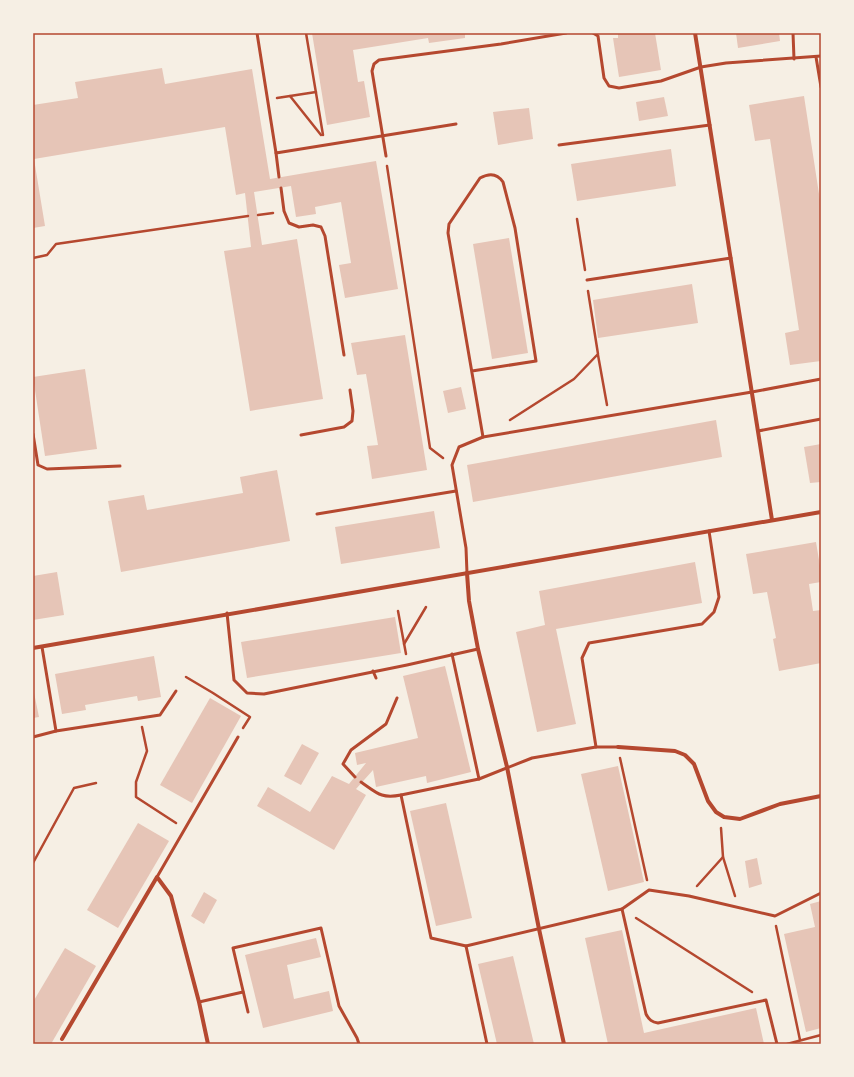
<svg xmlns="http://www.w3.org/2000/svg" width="854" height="1077" font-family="'Roboto Serif',serif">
	<rect width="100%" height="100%" fill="#f6efe4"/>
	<!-- building -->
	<g fill="#e6c5b7">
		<path d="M 312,33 L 465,33 L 465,38 L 429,43 L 428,38 L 353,50 L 358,82 L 364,81 L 370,117 L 327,125 Z"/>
		<path d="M 618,33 L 655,33 L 661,70 L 619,77 L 613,38 L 618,38 Z"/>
		<path d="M 736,33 L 779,33 L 780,41 L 738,48 Z"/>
		<path d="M 162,68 L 165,84 L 252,69 L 270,179 L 376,161 L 398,289 L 345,298 L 339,265 L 351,263 L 341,202 L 315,207 L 316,214 L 296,217 L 291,186 L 254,192 L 262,245 L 297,239 L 323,399 L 250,411 L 224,251 L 251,247 L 245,193 L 236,195 L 225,127 L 34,159 L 45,226 L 33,228 L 33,105 L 78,98 L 75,82 Z"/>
		<path d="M 804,96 L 821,207 L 821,361 L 790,365 L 785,333 L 799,330 L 770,139 L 755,141 L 749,105 Z"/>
		<path d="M 664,97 L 668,116 L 639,121 L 636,102 Z"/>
		<path d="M 529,108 L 533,139 L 498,145 L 493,112 Z"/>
		<path d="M 671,149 L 676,186 L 577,201 L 571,164 Z"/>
		<path d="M 509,238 L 528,353 L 492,359 L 473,244 Z"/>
		<path d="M 692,284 L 698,323 L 598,338 L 593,300 Z"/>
		<path d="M 405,335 L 427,470 L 372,479 L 367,446 L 378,445 L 366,374 L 357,375 L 351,343 Z"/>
		<path d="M 85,369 L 97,449 L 45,456 L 33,377 Z"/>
		<path d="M 461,387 L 466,409 L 448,413 L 443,391 Z"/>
		<path d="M 716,420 L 722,457 L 473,502 L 467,465 Z"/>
		<path d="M 821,444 L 821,482 L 810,483 L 804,447 Z"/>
		<path d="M 277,470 L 290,541 L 121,572 L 108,501 L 144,495 L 147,510 L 243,493 L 240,477 Z"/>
		<path d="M 434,511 L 440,548 L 341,564 L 335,527 Z"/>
		<path d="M 816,542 L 821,572 L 821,582 L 809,584 L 813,611 L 821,610 L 821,663 L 779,671 L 773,639 L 776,638 L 767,592 L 753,594 L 746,554 Z"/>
		<path d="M 695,562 L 702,603 L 556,629 L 576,724 L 537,732 L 516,632 L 545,625 L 539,591 Z"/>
		<path d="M 57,572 L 64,615 L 33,620 L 33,576 Z"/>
		<path d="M 395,617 L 401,653 L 247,678 L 241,642 Z"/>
		<path d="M 154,656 L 161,697 L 138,701 L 137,696 L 85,705 L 86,710 L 62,714 L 55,674 Z"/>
		<path d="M 445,666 L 471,772 L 427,783 L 426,776 L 376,787 L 373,770 L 356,789 L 366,795 L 334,850 L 257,806 L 268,787 L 310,812 L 332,776 L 349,784 L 366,763 L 357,765 L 355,753 L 418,738 L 403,676 Z"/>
		<path d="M 33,688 L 39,717 L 33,718 Z"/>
		<path d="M 210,698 L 241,716 L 192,803 L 160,785 Z"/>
		<path d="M 302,744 L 319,753 L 301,785 L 284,776 Z"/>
		<path d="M 618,766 L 644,882 L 608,891 L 581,774 Z"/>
		<path d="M 446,803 L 472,918 L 436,926 L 410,811 Z"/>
		<path d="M 138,823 L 169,841 L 118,928 L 87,910 Z"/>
		<path d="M 757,858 L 762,884 L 749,888 L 745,861 Z"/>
		<path d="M 204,892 L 217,900 L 204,924 L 191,916 Z"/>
		<path d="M 821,901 L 821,1028 L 806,1032 L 784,934 L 815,927 L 810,904 Z"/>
		<path d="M 622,930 L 644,1033 L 756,1008 L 764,1044 L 608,1044 L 585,938 Z"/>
		<path d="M 316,938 L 321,957 L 287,965 L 294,999 L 329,991 L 333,1011 L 263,1028 L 245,955 Z"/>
		<path d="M 65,948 L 96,966 L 51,1044 L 33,1044 L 33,1002 Z"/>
		<path d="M 513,956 L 534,1044 L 497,1044 L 478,964 Z"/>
	</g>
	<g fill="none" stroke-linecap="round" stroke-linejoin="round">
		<!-- path -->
		<g stroke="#b5482f" stroke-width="2.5">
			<path d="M 306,33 L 323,135"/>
			<path d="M 290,96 L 321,135"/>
			<path d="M 277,98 L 316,92"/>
			<path d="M 387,166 L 430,448 L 443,458"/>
			<path d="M 258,215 L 273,213"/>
			<path d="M 577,219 L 585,270"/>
			<path d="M 33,258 L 47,255 L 56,244 L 248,216"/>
			<path d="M 598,355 L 607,405"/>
			<path d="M 510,420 L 574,379 L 598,354 L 588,291"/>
			<path d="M 398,611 L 406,654"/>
			<path d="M 404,644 L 426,607"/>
			<path d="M 186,677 L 213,693 L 250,717 L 243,728"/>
			<path d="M 142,727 L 147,751 L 136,782 L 136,797 L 176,823"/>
			<path d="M 620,758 L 647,880"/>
			<path d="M 723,857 L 735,896"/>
			<path d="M 33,863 L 74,788 L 96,783"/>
			<path d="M 697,886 L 723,857 L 721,828"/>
			<path d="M 636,918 L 752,992"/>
			<path d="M 776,926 L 800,1040"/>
			<path d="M 787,1044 L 821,1035"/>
		</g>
		<!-- service -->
		<g stroke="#b5482f" stroke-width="3">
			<path d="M 257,33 L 276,153 L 456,124"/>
			<path d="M 593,33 L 598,36 L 604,78 L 609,86 L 619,88 L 661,81 L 701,67 L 726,63 L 821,56"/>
			<path d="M 793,33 L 794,59"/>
			<path d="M 816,57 L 821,87"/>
			<path d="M 559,145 L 710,125"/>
			<path d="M 276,153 L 279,177"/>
			<path d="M 386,156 L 372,71 L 374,64 L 379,60 L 501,44 L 566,33"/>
			<path d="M 281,188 L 284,211 L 289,223 L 299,227 L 313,225 L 321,227 L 325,236 L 344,355"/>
			<path d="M 587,280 L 731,258"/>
			<path d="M 472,371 L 536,361 L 515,228 L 503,182 C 497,173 489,173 480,178 L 449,224 L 448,233 L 483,437"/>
			<path d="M 758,431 L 821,419"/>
			<path d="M 33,434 L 38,465 L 47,469 L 120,466"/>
			<path d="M 301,435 L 344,427 L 352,421 L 353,411 L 350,390"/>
			<path d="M 317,514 L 456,491"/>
			<path d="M 467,573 L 466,548 L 452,465 L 459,447 L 483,437 L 752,392 L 821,379"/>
			<path d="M 227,613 L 234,680 L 247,693 L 264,694 L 407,665 L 478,649"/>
			<path d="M 42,647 L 56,731 L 160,715 L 176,691"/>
			<path d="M 452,654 L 479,779"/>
			<path d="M 373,671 L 376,678"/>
			<path d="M 33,737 L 56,731"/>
			<path d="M 596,747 L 582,658 L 589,643 L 702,624 L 714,612 L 719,597 L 709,531"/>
			<path d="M 618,747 L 596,747 L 532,758 L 479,779 L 401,795 L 431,938 L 466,946 L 622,909 L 649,890 L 689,896 L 775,916 L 821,893"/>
			<path d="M 355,777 L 343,764 L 351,750 L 386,724 L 397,698"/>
			<path d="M 361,782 C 377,793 381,799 401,795"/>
			<path d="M 157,877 L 238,737"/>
			<path d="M 622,909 L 646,1014 C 649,1020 652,1022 658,1023 L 766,1000 L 777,1044"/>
			<path d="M 466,946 L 487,1044"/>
			<path d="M 199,1002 L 243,992"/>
			<path d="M 248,1012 L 233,948 L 321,928 L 339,1006 L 357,1038 L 359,1044"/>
		</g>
		<!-- minor -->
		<g stroke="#b5482f" stroke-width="4">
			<path d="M 695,33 L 772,520"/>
			<path d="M 467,573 L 469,601 L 478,649 L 507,767 L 539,929 L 564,1044"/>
			<path d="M 33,648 C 295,601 558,557 821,512"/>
			<path d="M 618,747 L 675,751 L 685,755 L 694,764 L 708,801 L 716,812 L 724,817 L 740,819 L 780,804 L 821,796"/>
			<path d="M 62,1039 L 157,877 L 171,896 L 199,1002 L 208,1044"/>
		</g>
	</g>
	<!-- border -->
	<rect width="854" height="1077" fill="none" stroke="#f6efe4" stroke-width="68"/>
	<rect x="34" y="34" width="786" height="1009" fill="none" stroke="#b5482f" stroke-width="1.5"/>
</svg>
